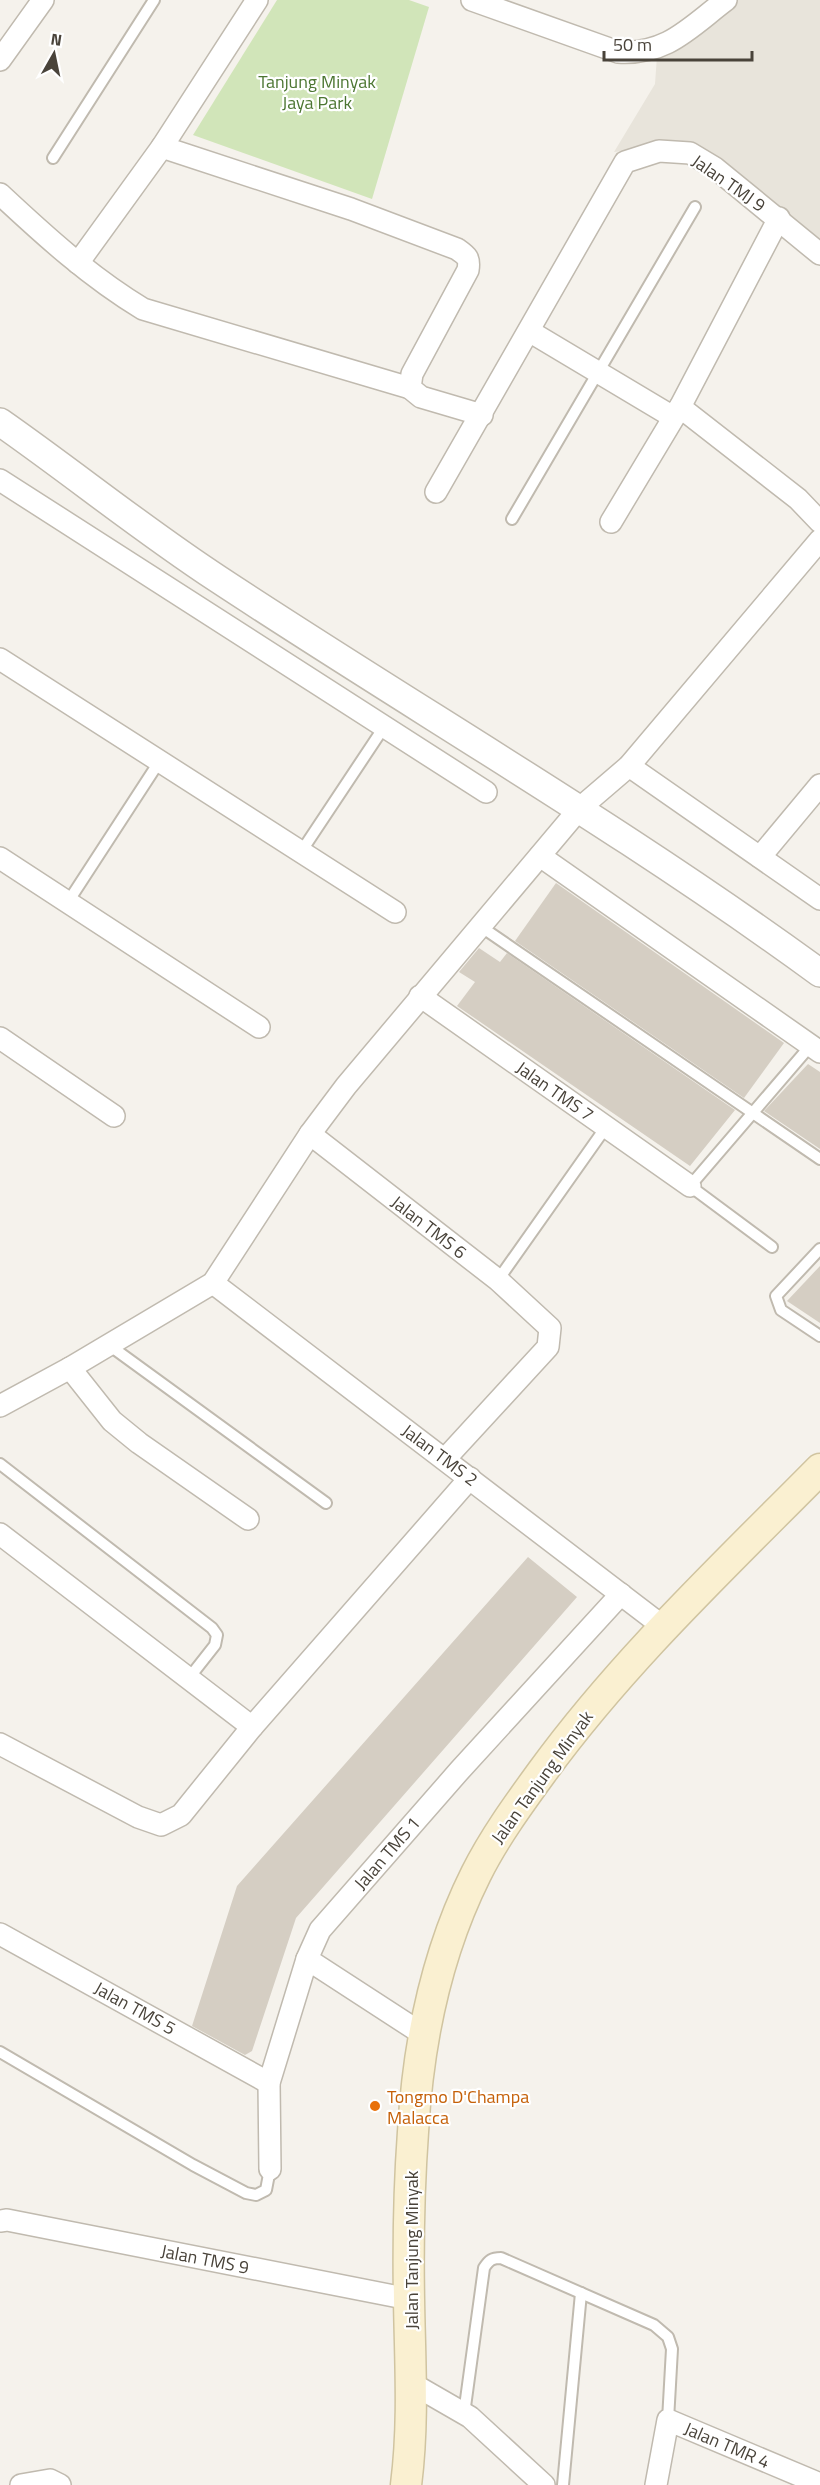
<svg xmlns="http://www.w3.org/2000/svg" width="820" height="2485" font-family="'Titillium Web',sans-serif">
	<rect width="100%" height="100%" fill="#f5f2ec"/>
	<!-- residential -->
	<path fill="#e8e4db" d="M 719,0 L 820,0 L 820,248 L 782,215 L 660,147 L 614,152 L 655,84 L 658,42 Z"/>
	<!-- green -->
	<path fill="#d1e5b9" d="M 277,0 L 409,0 L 429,7 L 372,199 L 193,135 Z"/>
	<!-- building -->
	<g fill="#d5cec3">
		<path d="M 556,883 L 784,1043 L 744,1098 L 515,941 Z"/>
		<path d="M 479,948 L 500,962 L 507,953 L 735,1110 L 690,1166 L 457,1006 L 475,982 L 459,972 Z"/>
		<path d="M 808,1064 L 820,1072 L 820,1149 L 764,1111 Z"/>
		<path d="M 820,1266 L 820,1323 L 787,1301 Z"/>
		<path d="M 528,1557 L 577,1597 L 296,1918 L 252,2051 L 245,2055 L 192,2026 L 237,1886 Z"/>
	</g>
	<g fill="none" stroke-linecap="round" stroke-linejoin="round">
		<defs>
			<g id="service">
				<path d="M 53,158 L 154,0"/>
				<path d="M 512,519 L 695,207"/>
				<path d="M 301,852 L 384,727"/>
				<path d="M 68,902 L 159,762"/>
				<path d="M 480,926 L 820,1159"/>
				<path d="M 772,1247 L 690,1186 L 811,1045"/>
				<path d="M 820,1249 L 776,1296 L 781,1310 L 820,1336"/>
				<path d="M 498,1280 L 606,1127"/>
				<path d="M 109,1345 L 326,1503"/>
				<path d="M 0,1464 L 212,1628 L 217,1635 L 215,1645 L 189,1678"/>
				<path d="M 0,2052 L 193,2165 L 246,2193 L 256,2195 L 266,2190 L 270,2169"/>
				<path d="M 464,2414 L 484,2268 C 489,2260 492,2258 501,2258 L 654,2325 L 668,2337 L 672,2349 L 668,2420"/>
				<path d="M 563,2485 L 581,2293"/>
			</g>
			<g id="minor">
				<path d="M 472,0 L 618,52 C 667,55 689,28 726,0"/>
				<path d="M 0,60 L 43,0"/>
				<path d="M 162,147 L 351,209 L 457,249 C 467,256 470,258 468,270 L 412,374 L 410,388 L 421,397 L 482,415"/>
				<path d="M 0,194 C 45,236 90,277 143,309 L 410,388"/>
				<path d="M 78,263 L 162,147 L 257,0"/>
				<path d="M 529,331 L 673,417"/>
				<path d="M 680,407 L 798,499 L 820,522"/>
				<path d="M 0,480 L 486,792"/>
				<path d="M 436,492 L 625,162 L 659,151 L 690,153 L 715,168 L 820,254"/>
				<path d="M 611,522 L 680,407 L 779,218"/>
				<path d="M 0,659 L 395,912"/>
				<path d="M 629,766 L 820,899"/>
				<path d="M 540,856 L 820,1052"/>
				<path d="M 760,857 L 820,785"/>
				<path d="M 0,858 L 259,1027"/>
				<path d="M 420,996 L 690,1186"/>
				<path d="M 0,1038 L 114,1116"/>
				<path d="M 310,1134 L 498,1280 L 550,1328 L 548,1347 L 445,1459"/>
				<path d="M 213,1283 L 665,1628"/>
				<path d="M 70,1368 L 112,1421 L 139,1443 L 248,1519"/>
				<path d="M 0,1406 L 70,1368 L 213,1283 L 310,1134 L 346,1086 L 580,808 L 629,766 L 820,540"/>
				<path d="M 0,1534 L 252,1727"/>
				<path d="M 0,1744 L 138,1817 L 161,1825 L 181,1815 L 252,1727 L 470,1478"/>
				<path d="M 0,1934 L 269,2083"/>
				<path d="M 307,1959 L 424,2035"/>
				<path d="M 270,2169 L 269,2083 L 307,1959 L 320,1930 L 460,1770 L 621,1594"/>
				<path d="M 0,2221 L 7,2220 L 409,2299"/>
				<path d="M 411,2383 L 470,2417 L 544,2485"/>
				<path d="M 21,2485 L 50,2480 L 60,2485"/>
				<path d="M 656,2485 L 668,2420 L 820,2484"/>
			</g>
			<path id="tertiary" d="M 0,422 C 73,473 143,530 218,579 C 418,711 626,831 820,973"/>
			<path id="secondary" d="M 406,2485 C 414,2423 410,2362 409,2300 C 408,2244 409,2187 413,2132 C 418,2044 436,1954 476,1874 C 494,1838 518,1805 542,1772 C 622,1662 724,1566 820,1469"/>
		</defs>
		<!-- service casing -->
		<use href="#service" stroke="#c0baaf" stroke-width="14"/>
		<!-- minor casing -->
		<use href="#minor" stroke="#c0baaf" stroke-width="24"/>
		<!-- tertiary casing -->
		<use href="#tertiary" stroke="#c0baaf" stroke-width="30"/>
		<!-- secondary casing -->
		<use href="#secondary" stroke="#d0c4a0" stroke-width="33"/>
		<!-- service -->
		<use href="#service" stroke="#fff" stroke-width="10"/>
		<!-- minor -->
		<use href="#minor" stroke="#fff" stroke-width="21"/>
		<!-- tertiary -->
		<use href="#tertiary" stroke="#fff" stroke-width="27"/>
		<!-- secondary -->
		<use href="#secondary" stroke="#faf0d1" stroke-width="30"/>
	</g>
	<!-- markers -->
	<circle fill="#e8710a" stroke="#fff" stroke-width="2" cx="375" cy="2106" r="6"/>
	<g text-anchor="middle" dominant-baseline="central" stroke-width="4.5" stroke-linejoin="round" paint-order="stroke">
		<!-- park labels -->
		<g font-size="18" fill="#4c7632" stroke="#fff">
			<text x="317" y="81">Tanjung Minyak<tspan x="317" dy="21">Jaya Park</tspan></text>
		</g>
		<!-- street labels -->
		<g font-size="18" fill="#49433a" stroke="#fff">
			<text transform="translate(729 183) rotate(35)">Jalan TMJ 9</text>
			<text transform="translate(555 1091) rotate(35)">Jalan TMS 7</text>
			<text transform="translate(429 1227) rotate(38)">Jalan TMS 6</text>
			<text transform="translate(440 1455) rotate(37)">Jalan TMS 2</text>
			<text transform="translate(542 1777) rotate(-54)">Jalan Tanjung Minyak</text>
			<text transform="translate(387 1853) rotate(-49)">Jalan TMS 1</text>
			<text transform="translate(135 2008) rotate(29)">Jalan TMS 5</text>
			<text transform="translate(411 2250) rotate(-90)">Jalan Tanjung Minyak</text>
			<text transform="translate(205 2259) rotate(11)">Jalan TMS 9</text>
			<text transform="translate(727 2445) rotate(23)">Jalan TMR 4</text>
		</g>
		<!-- food labels -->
		<g font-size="18" fill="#c56008" stroke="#fff" text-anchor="start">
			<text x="387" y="2096">Tongmo D'Champa<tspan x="387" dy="21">Malacca</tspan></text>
		</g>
	</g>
	<!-- north arrow -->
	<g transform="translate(54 54) rotate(9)" stroke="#ffffff" stroke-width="4.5" paint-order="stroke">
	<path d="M0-4.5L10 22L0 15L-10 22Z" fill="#49433a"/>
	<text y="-9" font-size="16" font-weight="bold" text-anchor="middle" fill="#49433a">N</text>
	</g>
	<!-- scale -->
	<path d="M604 51v9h148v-9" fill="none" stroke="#49433a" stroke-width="3"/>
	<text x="613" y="51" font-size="18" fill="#49433a" stroke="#ffffff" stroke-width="4.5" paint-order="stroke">50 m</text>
</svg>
